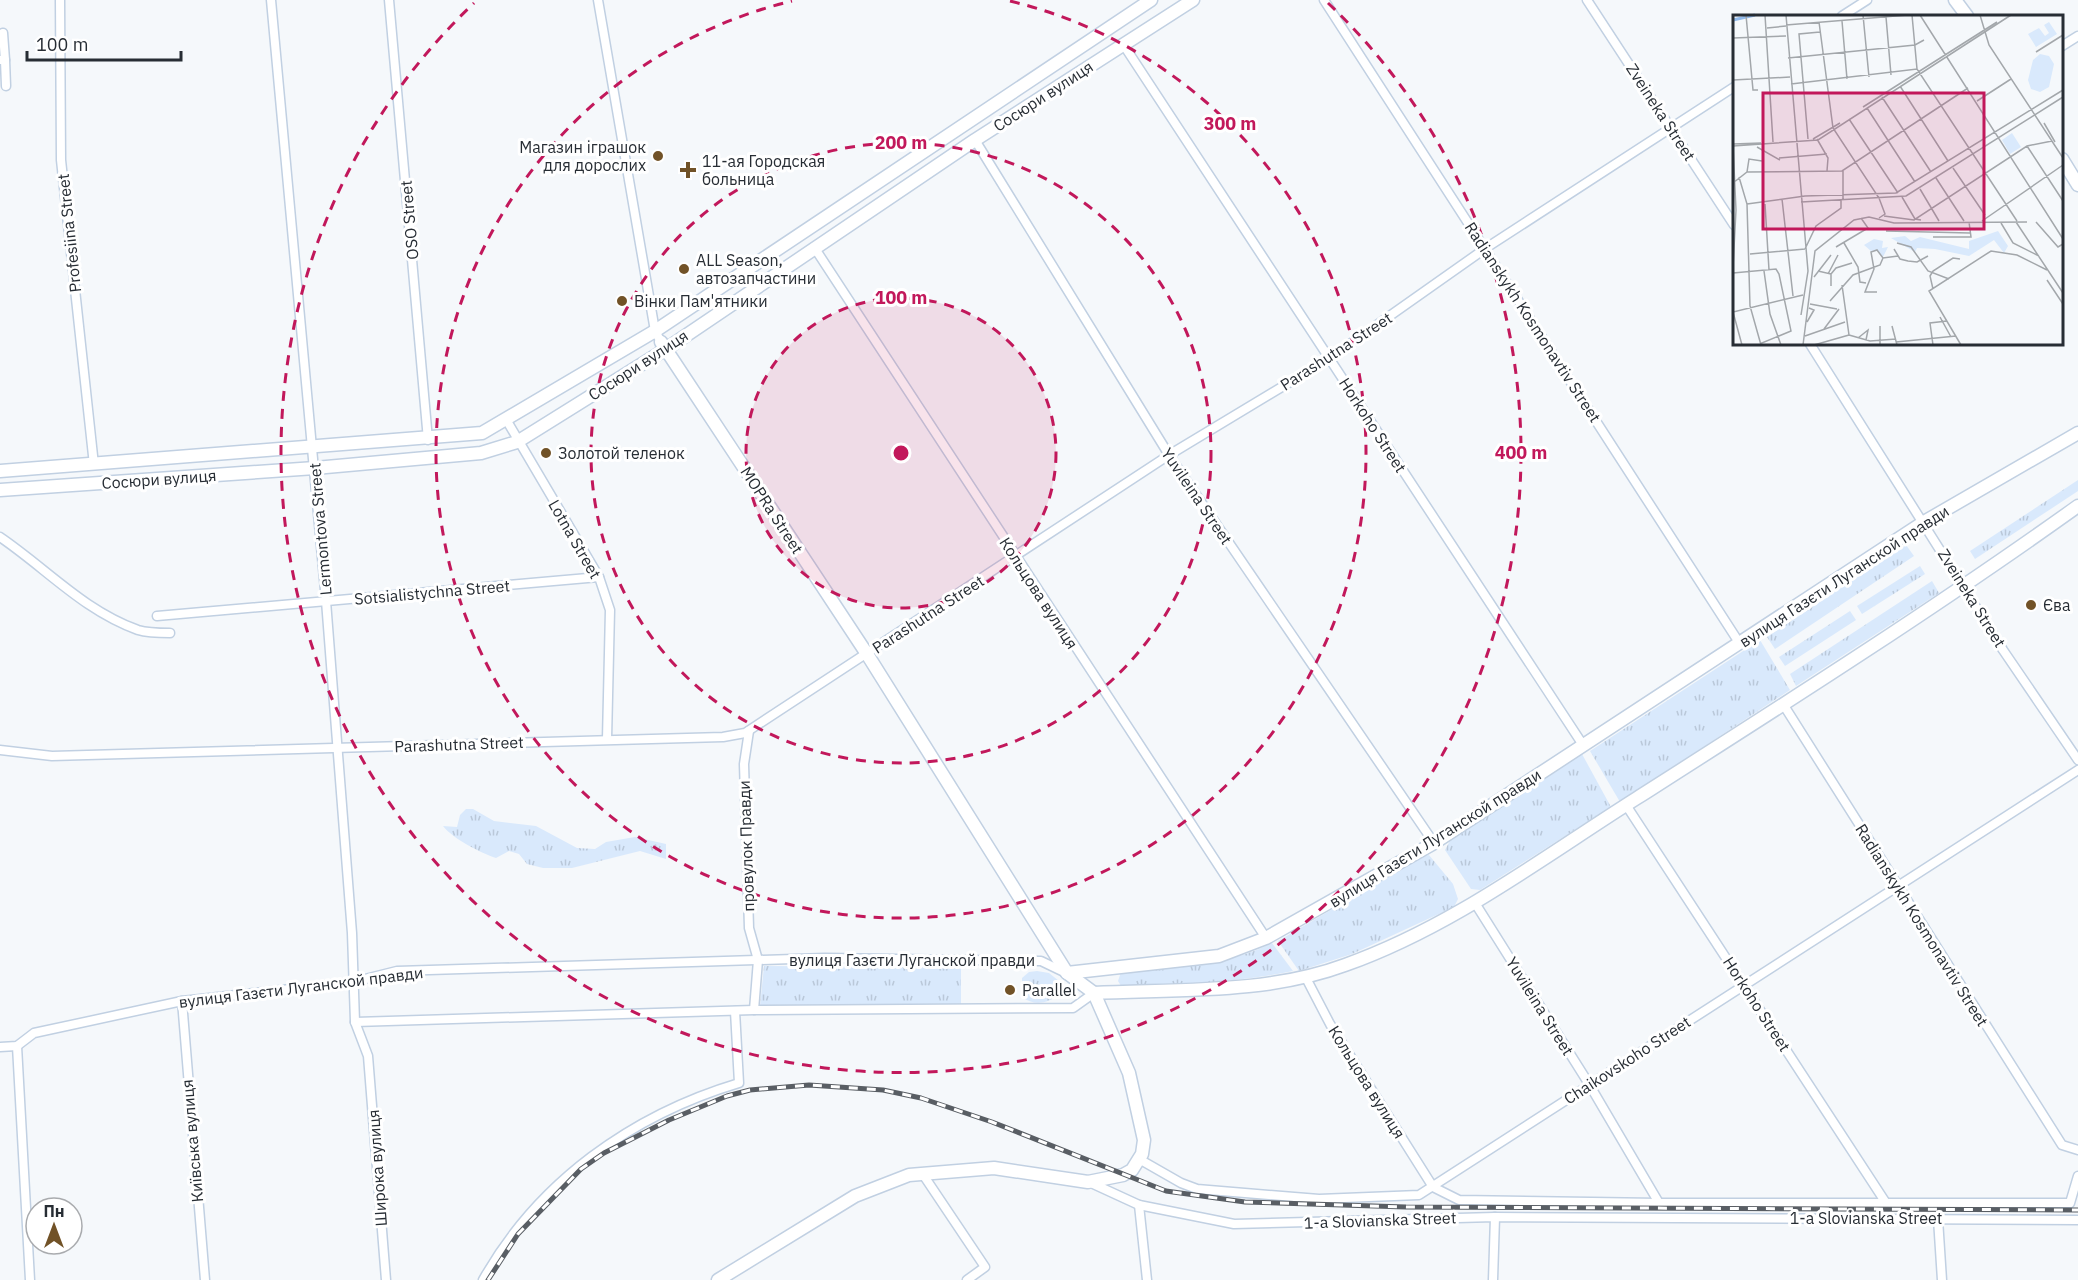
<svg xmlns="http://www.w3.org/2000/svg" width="2078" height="1280" font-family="'IBM Plex Sans',sans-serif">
	<defs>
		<pattern id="grass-tufts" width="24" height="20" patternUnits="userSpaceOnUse" patternTransform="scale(1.5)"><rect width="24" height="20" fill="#d9e9fc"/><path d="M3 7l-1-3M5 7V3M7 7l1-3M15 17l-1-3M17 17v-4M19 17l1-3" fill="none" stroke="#bac8d9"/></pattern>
	</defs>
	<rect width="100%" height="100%" fill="#f5f8fb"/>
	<!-- grass -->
	<g fill="url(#grass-tufts)">
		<path d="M 2078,480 L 2078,491 L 1975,559 L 1970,551 Z"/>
		<path d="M 1906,545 L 1914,556 L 1775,649 L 1767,637 Z"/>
		<path d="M 1920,566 L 1925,574 L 1862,614 L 1857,606 Z"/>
		<path d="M 1932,581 L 1939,593 L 1796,686 L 1790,674 Z"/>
		<path d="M 1850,611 L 1856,620 L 1785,666 L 1779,657 Z"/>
		<path d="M 1760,640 L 1790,690 L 1620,802 L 1590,751 Z"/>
		<path d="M 1582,754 L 1611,807 L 1480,890 L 1471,889 L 1445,850 L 1452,837 Z"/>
		<path d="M 466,809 L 473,809 L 494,821 L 536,826 L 577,848 L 595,849 L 606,842 L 635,837 L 666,844 L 666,859 L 640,851 L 572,868 L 543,868 L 527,864 L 519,854 L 509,851 L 496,858 C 481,853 453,839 443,826 L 457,827 L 460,815 Z"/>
		<path d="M 1429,855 L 1453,884 L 1458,899 L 1454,907 L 1352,954 L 1299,971 L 1278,941 L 1423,856 Z"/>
		<path d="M 1272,943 L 1293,971 C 1236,983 1179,984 1121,986 L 1118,981 L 1121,972 C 1174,968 1224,967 1272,943 Z"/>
		<path d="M 764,966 L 961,967 L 961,1005 L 760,1006 Z"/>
		<path d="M 1037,971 L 1049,973 L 1059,981 L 1058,994 C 1049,1004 1033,1006 1022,997 L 1022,978 L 1029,972 Z"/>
	</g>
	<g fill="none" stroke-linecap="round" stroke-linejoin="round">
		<defs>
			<g id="street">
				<path d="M 60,0 L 61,160 L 94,465"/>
				<path d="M 271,0 L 326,601 L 352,933 L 355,1022 L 368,1056 L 386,1280"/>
				<path d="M 389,0 L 428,440"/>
				<path d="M 598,0 L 655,331 L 661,342"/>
				<path d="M 1324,0 L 1740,644"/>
				<path d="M 1587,0 L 1734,225"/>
				<path d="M 1842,16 L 1867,0"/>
				<path d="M 1123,44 L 1583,745"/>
				<path d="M 2062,46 L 2078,36"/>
				<path d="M 0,60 L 5,60 L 3,33"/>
				<path d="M 5,60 L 6,86"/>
				<path d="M 975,140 L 1169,455 L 1434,843"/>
				<path d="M 814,247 L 1266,938"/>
				<path d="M 1810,344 L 2003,650 L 2078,760"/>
				<path d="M 507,421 L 599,577 L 610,610 L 607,739"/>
				<path d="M 0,537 C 47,569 83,610 138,630 C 148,633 160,633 170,633"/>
				<path d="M 157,616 L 599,577"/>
				<path d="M 1783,704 L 2062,1145 L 2078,1150"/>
				<path d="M 749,731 L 744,764 L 749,928 L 758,960 L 754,1010"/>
				<path d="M 0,750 L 52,756 L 723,737 L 745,733 L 1169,455 L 1330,358 L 1486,248 L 1734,87"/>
				<path d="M 1626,805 L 1886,1203"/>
				<path d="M 1475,903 L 1589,1084 L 1659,1203"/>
				<path d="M 1305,976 L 1330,1024 L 1433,1187 L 1459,1200 L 1659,1203 L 2070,1203 L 2078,1176"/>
				<path d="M 182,1001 L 205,1280"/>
				<path d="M 355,1022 L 754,1010 L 1073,1008 L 1094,993"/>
				<path d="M 17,1046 L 30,1280"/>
				<path d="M 0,1047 L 17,1046 L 34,1033 L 182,1001 L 353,982 L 397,971 L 825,958 L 1041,961 L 1066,973"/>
				<path d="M 1139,1159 L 1181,1183 L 1197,1189 L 1319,1199 L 1419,1195 L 2078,770"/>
				<path d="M 922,1173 L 985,1267 L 967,1280"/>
				<path d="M 1089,1182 L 1139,1205 L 1234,1224 L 1495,1217 L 2078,1220"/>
				<path d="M 1139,1205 L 1147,1280"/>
				<path d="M 1938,1219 L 1942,1280"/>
				<path d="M 483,1280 C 538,1182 632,1115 739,1083 L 735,1011"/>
				<path d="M 1493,1280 L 1495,1217"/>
			</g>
			<g id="secondary">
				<path d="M 1955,0 L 1967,16"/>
				<path d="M 2062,159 L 2078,185"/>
				<path d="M 661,342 L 867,654 L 1067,973 L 1094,993 L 1129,1073 L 1144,1140 L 1142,1154 L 1132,1170 L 1123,1175 L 1088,1182 L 994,1168 L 909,1175 L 855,1196 L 718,1280"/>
				<path d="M 0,471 L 482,433 L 655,331 L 1151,0"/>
				<path d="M 0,490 L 315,468 L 481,453 L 517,442 L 666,349 L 975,140 L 1193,0"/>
				<path d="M 1067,973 L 1219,956 L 1266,938 L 1434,843 L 1924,522 L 2078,433"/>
				<path d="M 1094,993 C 1177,989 1267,994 1345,965 C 1452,927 1542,858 1637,798 C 1786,703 1934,609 2078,506"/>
			</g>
		</defs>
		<!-- street casing -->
		<use href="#street" stroke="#c1d0e2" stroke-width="11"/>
		<!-- secondary casing -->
		<use href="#secondary" stroke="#c1d0e2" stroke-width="15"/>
		<!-- street -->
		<use href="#street" stroke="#fff" stroke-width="8"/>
		<!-- secondary -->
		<use href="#secondary" stroke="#fff" stroke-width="12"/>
		<defs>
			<path id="rail" d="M 488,1280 L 518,1234 L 581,1169 L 604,1153 L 669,1120 L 727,1096 L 750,1090 L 809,1085 L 883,1090 L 921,1098 L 992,1122 L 1166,1191 L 1245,1202 L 1406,1207 L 2078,1210"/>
		</defs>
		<!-- rail casing -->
		<use href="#rail" stroke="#595e64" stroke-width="5"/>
		<!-- rail -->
		<use href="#rail" stroke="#fff" stroke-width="3" stroke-dasharray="9" stroke-linecap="butt"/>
	</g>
	<!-- distance rings -->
	<circle cx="901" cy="453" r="155" fill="#c2185b" fill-opacity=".12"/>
	<g fill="none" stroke="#c2185b" stroke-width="3" stroke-dasharray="10 8">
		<circle cx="901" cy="453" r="155"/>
		<circle cx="901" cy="453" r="310"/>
		<path d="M1010 1A465 465 0 1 1 792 1"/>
		<path d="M1328 3A620 620 0 1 1 474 3"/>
	</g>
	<!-- markers -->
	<g fill="#715227" stroke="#fff" stroke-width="2">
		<circle cx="658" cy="156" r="6"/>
		<path d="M685 161h6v6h6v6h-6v6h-6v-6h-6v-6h6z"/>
		<circle cx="684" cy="269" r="6"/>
		<circle cx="622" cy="301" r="6"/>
		<circle cx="546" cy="453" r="6"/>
		<circle cx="2031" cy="605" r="6"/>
		<circle cx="1010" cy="990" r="6"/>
	</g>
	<g text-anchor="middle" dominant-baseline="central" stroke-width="6" stroke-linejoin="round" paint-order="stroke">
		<!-- street labels -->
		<g font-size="16" fill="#272d34" stroke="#fff">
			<text transform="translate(1043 96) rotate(-33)">Сосюри вулиця</text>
			<text transform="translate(1661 112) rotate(57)">Zveineka Street</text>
			<text transform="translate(409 220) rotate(-95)">OSO Street</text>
			<text transform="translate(69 233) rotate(-96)">Profesiina Street</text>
			<text transform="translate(1533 322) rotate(57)">Radianskykh Kosmonavtiv Street</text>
			<text transform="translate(1336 351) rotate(-33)">Parashutna Street</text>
			<text transform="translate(638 365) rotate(-33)">Сосюри вулиця</text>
			<text transform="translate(1373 425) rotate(57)">Horkoho Street</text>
			<text transform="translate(159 479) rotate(-4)">Сосюри вулиця</text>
			<text transform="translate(1197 496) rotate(56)">Yuvileina Street</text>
			<text transform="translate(772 510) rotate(57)">MOPRa Street</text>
			<text transform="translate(320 529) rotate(-95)">Lermontova Street</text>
			<text transform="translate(575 539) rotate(60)">Lotna Street</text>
			<text transform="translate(1844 576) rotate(-33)">вулиця Газєти Луганской правди</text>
			<text transform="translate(432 592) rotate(-5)">Sotsialistychna Street</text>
			<text transform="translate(1039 593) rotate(57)">Кольцова вулиця</text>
			<text transform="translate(1972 598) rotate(58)">Zveineka Street</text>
			<text transform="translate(928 614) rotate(-33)">Parashutna Street</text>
			<text transform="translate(459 744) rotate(-2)">Parashutna Street</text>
			<text transform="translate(1435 838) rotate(-32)">вулиця Газєти Луганской правди</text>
			<text transform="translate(746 846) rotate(-92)">провулок Правди</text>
			<text transform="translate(1922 925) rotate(58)">Radianskykh Kosmonavtiv Street</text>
			<text x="912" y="960">вулиця Газєти Луганской правди</text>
			<text transform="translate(301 987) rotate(-7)">вулиця Газєти Луганской правди</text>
			<text transform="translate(1757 1004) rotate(57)">Horkoho Street</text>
			<text transform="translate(1540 1006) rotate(58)">Yuvileina Street</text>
			<text transform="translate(1627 1060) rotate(-33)">Chaikovskoho Street</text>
			<text transform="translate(1367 1082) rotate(58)">Кольцова вулиця</text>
			<text transform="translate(192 1141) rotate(-95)">Київська вулиця</text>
			<text transform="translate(377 1168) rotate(-94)">Широка вулиця</text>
			<text x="1866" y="1218">1-a Slovianska Street</text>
			<text transform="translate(1380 1220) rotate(-2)">1-a Slovianska Street</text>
		</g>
		<!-- poi labels -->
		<g font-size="16" fill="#272d34" stroke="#fff" text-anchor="start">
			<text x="646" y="147" text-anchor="end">Магазин іграшок<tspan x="646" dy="18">для дорослих</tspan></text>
			<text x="702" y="161">11-ая Городская<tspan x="702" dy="18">больница</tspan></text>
			<text x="696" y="260">ALL Season,<tspan x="696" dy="18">автозапчастини</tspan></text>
			<text x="634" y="301">Вінки Пам'ятники</text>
			<text x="558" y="453">Золотой теленок</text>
			<text x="2043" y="605">Єва</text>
			<text x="1022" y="990">Parallel</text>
		</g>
	</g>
	<!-- overview -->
	<g transform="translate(1733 15)">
		<rect width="330" height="330" fill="#f5f8fb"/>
		<path d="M 265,216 L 275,231 L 271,238 L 261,225 L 236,241 L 202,234 L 184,233 L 182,237 L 158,223 L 172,221 L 178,226 L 187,222 L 236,234 L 236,226 ZM 141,224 L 150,226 L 149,233 L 155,232 L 150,242 L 144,235 L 138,236 L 131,230 Z" fill="#d9e9fc"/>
		<path d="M 279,118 L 288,132 L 277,139 L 269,125 Z" fill="#d9e9fc"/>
		<path d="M 316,7 L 324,19 L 303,32 L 295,19 L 306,13 L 312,21 L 316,18 L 311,10 ZM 307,39 L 316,41 L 321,49 L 316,72 L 307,77 L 298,74 L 295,65 L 300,45 Z" fill="#d9e9fc"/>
		<path fill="none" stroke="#92bbec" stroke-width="3" d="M 0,5 L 22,0"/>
		<path fill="none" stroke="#a3a7ab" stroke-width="1.5" d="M 13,0 L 20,75 L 25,75M 32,0 L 40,127M 53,0 L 75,256 L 68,300M 130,0 L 136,62M 179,0 L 184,54M 187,0 L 330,224M 247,0 L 256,30 L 330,143M 153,2 L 158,60M 109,6 L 114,64M 86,7 L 100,113 L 146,183 L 152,199 L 146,203M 53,10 L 175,0M 34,13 L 53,11M 0,23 L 53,21M 303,37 L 330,20M 55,43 L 182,30 L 191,25M 0,65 L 57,62M 58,69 L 184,54 L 284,206M 167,71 L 215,146M 149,82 L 198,157M 244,86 L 278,64M 130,92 L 264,7M 134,93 L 182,167M 116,104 L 165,178M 311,108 L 322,127M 75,124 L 66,19 L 87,17M 80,124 L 107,108M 84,124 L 95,143 L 94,156M 0,129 L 28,128M 0,131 L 85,125 L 278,0M 294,131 L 330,186M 24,132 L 47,145M 46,143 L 94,139M 220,153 L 252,200M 110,156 L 110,185M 14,157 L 16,144 L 29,146M 6,162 L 14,189 L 17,291 L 28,330M 203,163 L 231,206M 0,168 L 14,157 L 109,156 L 235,73M 187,174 L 206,206M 169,182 L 182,204 L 188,205M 49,184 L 60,281M 68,187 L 173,181 L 330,82M 14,189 L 72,181 L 163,178 L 330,75M 32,189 L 36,255M 151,201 L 181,205 L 294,131 L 319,126M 249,206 L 330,150M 283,207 L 330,278M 303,207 L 325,232 L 330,229M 268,208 L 280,228 L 306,241M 153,216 L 237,218M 200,222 L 238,222 L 236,207M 111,228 L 125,252 L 127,267 L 133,268M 164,228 L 178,232 L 195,256 L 216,264M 103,232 L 135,213 L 128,203M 72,234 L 83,211 L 108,193 L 108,185M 161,234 L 167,244 L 175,246 L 184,247 L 195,241M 17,239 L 72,234M 0,252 L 3,195 L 0,131M 31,256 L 37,299 L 48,330M 85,256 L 98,259 L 98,271M 0,258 L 43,254 L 46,259 L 58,316 L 24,330M 95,259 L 105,240M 98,259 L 103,253 L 119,248M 81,262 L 98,240M 314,265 L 330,289M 109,270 L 116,320M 200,274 L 197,261 L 200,256 L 220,243 L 227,244M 144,277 L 132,277 L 141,254 L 138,237 L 144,235 L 150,243 L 165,241M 97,286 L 120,260 L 147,250 L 150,243M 77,289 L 104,294M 207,302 L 218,322M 74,307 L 81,295 L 76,293M 159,311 L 164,330M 91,314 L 106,294M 116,320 L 137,326 L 163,324M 72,321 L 112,307M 125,323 L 135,315 L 133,325M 163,327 L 223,321M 9,330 L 0,297 L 70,280M 70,330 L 82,236 L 121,205 L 136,202 L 161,208 L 294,207M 81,330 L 116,320M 147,330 L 147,311M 200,330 L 197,308 L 214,306M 228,330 L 196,276 L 258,236 L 284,240 L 314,255"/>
		<path fill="#c2185b" fill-opacity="0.15" stroke="#c2185b" stroke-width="3" d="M 30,78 L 251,78 L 251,214 L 30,214 Z"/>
		<rect width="330" height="330" fill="none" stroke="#272d34" stroke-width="3"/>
	</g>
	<circle cx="901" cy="453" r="9" fill="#c2185b" stroke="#fff" stroke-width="3"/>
	<g font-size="18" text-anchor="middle" font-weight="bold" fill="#c2185b" stroke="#fff" stroke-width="6" stroke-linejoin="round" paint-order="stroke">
		<text x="1230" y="130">300 m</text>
		<text x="901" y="149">200 m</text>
		<text x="901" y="304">100 m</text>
		<text x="1521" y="459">400 m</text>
	</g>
	<!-- north arrow -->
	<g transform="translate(54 1226)"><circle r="28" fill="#ffffff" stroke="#a9abae" stroke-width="1.5"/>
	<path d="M0-4.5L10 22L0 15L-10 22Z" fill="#715227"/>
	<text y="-9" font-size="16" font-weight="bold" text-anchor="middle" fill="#272d34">Пн</text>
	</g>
	<!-- scale -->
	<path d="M27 51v9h154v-9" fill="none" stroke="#272d34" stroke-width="3"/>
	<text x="36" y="51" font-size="18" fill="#272d34" stroke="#ffffff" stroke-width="4.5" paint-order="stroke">100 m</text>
</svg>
